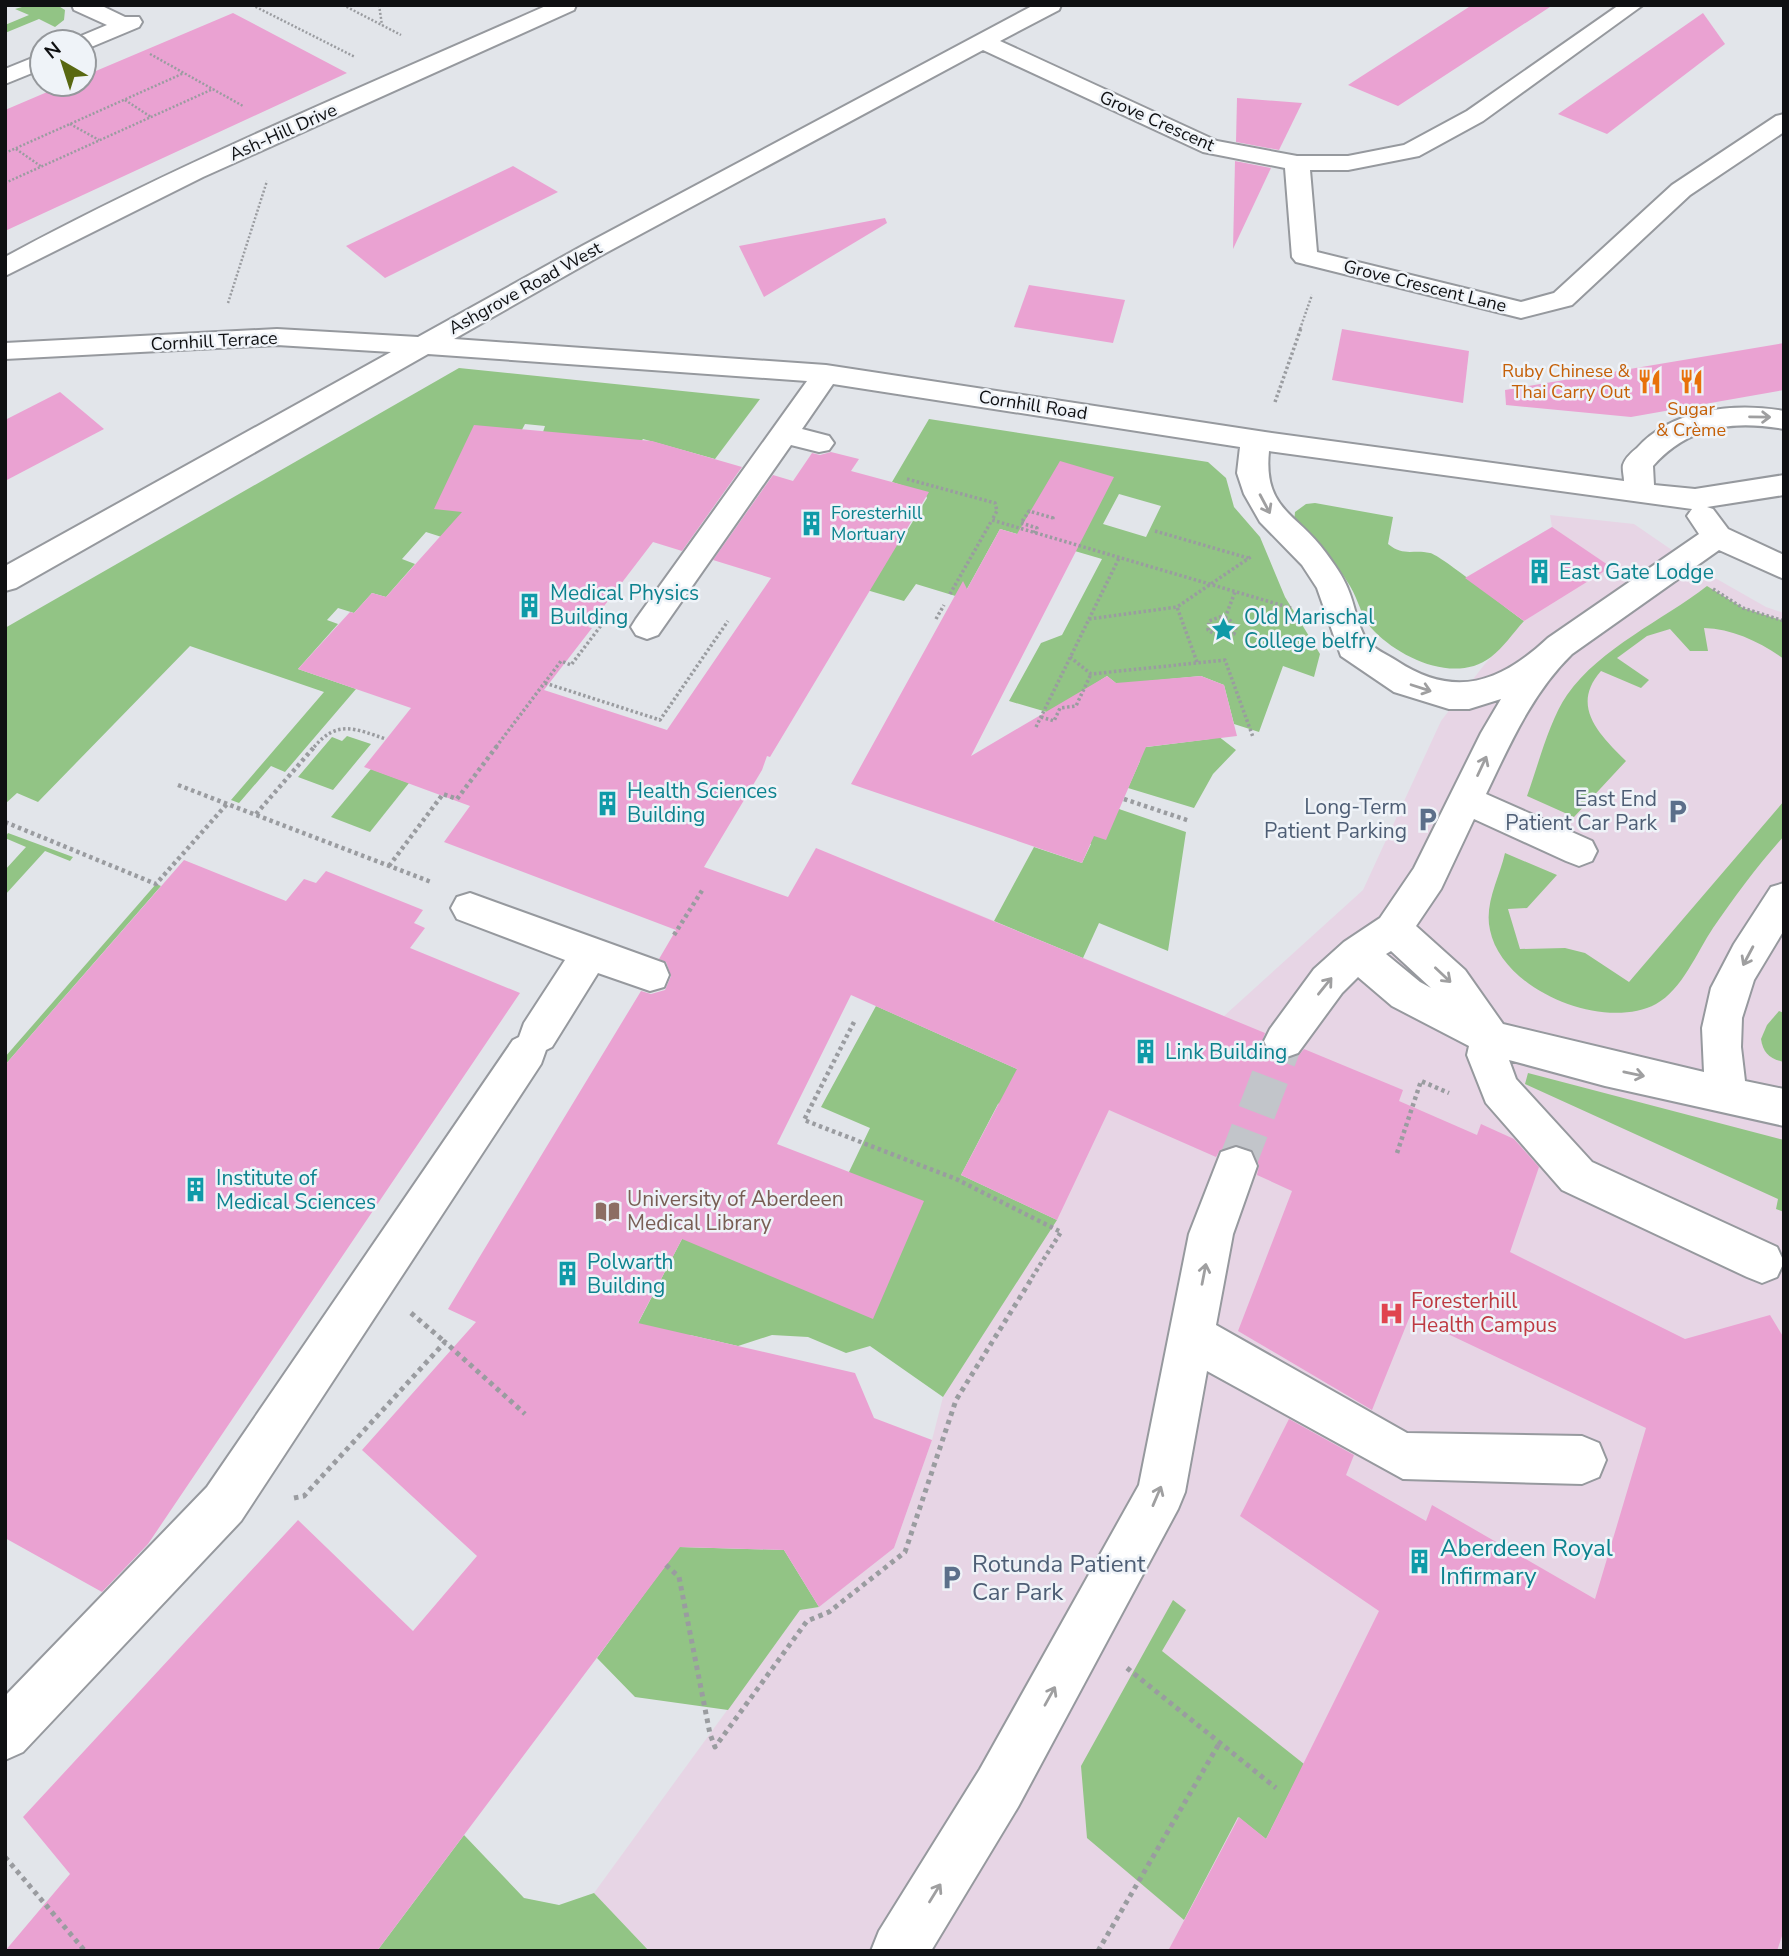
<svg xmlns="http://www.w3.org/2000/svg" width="1789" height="1956" font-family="'Nunito Sans',sans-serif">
	<rect width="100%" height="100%" fill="#e2e5ea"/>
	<!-- medical -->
	<path fill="#e7d5e5" d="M 1550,515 L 1634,524 L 1701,570 L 1766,607 L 1784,613 L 1784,1951 L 649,1951 L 594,1893 L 800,1610 L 819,1607 L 894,1548 L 932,1440 L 943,1397 L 1056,1220 L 961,1175 L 999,1103 L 901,961 L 939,898 L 1224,1016 L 1363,890 L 1441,721 L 1484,665 L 1523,622 L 1465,578 L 1552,527 Z"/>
	<!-- green -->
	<g fill="#92c485" fill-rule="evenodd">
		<path d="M 29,5 L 57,5 L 65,10 L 64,20 L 55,27 L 39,19 L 5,33 L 5,25 L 29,15 L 15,9 Z"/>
		<path d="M 459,368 L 760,399 L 715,459 L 643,439 L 586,510 L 543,432 L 545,426 L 525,424 L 478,513 L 498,555 L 426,532 L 402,559 L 415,564 L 386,597 L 372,593 L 354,613 L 338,608 L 327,620 L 338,624 L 298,669 L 356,689 L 285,772 L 271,766 L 239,803 L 231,800 L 324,692 L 190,646 L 38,802 L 17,793 L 5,804 L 5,628 Z"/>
		<path d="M 929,419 L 1208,462 L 1226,478 L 1234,507 L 1260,537 L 1285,597 L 1320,654 L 1314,677 L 1283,666 L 1259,732 L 1234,724 L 1224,685 L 1201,676 L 1117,684 L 1107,676 L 1093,685 L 1105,729 L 1009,701 L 1041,643 L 1062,635 L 1102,559 L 1000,529 L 962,598 L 916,584 L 904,601 L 843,583 L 877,529 L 904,536 L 927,498 L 925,493 L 892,482 ZM 1119,494 L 1161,506 L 1146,537 L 1103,524 Z"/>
		<path d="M 1315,503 L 1393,517 L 1388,544 C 1404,557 1413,549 1430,553 C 1441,555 1509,611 1524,621 C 1513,633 1503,648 1491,657 C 1456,684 1402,659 1375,632 C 1362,620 1359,601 1350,586 C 1335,561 1315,541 1294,522 L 1295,512 L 1306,504 Z"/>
		<path d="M 1707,586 L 1743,608 L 1784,621 L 1784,659 C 1760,642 1733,629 1704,628 L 1708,651 L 1690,651 L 1670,629 L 1647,636 L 1617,658 L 1649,680 L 1641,688 L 1601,671 C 1570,706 1599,734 1626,761 L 1574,817 L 1527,796 C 1538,766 1549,721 1567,695 C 1601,647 1662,621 1707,586 Z"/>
		<path d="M 347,736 L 371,744 L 333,790 L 298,777 L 332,737 L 342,741 Z"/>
		<path d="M 1218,736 L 1236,750 L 1213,774 L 1194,808 L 1128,788 L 1140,761 L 1131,749 L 1210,739 Z"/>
		<path d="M 371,769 L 409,783 L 370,832 L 331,817 Z"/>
		<path d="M 1784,801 L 1784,836 C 1758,865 1735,896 1713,928 C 1697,952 1682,990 1656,1004 C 1603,1032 1502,990 1490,930 C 1484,904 1499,879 1505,853 L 1557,875 L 1527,908 L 1508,909 L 1520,949 L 1565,948 L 1585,953 L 1629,982 Z"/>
		<path d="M 1119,809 L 1186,832 L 1168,951 L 1099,923 L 1083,958 L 994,921 L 1034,847 L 1082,863 L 1091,844 L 1085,842 Z"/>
		<path d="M 8,833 L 73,857 L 70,861 L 45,851 L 5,895 L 5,870 L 26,847 L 5,838 Z"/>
		<path d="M 156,884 L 161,886 L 5,1065 L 5,1057 Z"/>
		<path d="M 876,1006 L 1037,1078 L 998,1104 L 961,1175 L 1057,1220 L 943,1397 L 870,1346 L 846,1353 L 808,1337 L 772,1335 L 738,1346 L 690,1335 L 643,1390 L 608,1381 L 682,1239 L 849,1172 L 870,1128 L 821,1107 Z"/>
		<path d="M 1779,1011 L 1784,1013 L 1784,1062 C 1770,1059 1763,1053 1761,1039 L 1767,1025 Z"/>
		<path d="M 1528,1073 L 1784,1140 L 1784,1212 L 1776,1209 L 1778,1199 L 1525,1084 Z"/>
		<path d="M 679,1547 L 784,1550 L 819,1607 L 800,1610 L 728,1710 L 635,1697 L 597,1658 Z"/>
		<path d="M 1173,1600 L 1186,1610 L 1162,1651 L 1304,1764 L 1266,1839 L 1238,1817 L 1184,1920 L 1087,1838 L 1081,1766 Z"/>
		<path d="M 464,1835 L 524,1898 L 559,1905 L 594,1893 L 649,1951 L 377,1951 Z"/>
	</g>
	<!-- building -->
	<g fill="#eaa2d2">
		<path d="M 1472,5 L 1553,5 L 1398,106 L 1348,85 Z"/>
		<path d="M 233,13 L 347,73 L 5,231 L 5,110 L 66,84 L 84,84 L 84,76 Z"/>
		<path d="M 1703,13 L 1725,44 L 1607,134 L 1558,114 Z"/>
		<path d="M 1237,98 L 1302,103 L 1279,150 L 1236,142 Z"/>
		<path d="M 1235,161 L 1271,168 L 1233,249 Z"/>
		<path d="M 513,166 L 558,192 L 385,278 L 346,246 Z"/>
		<path d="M 885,218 L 887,223 L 764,297 L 739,246 Z"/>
		<path d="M 1029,285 L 1125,300 L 1113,343 L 1014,327 Z"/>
		<path d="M 1342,329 L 1469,351 L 1463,403 L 1332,380 Z"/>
		<path d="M 1784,343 L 1784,390 L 1631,417 L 1506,405 L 1505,390 Z"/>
		<path d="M 60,392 L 104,429 L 5,481 L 5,420 Z"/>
		<path d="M 474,425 L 652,441 L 742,467 L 682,551 L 653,542 L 588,627 L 592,628 L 544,690 L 667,730 L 771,578 L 713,560 L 773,475 L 793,481 L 812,453 L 820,455 L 831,452 L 859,459 L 851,471 L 929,492 L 770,757 L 767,756 L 762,770 L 704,867 L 788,897 L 816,848 L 1265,1033 L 1262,1042 L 1269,1055 L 1285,1060 L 1299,1055 L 1304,1049 L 1403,1090 L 1399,1101 L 1477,1135 L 1481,1124 L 1514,1139 L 1539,1167 L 1510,1252 L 1685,1339 L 1770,1315 L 1784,1338 L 1784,1930 L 1777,1951 L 1168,1951 L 1239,1817 L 1266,1839 L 1379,1611 L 1240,1516 L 1289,1419 L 1354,1455 L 1346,1475 L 1426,1521 L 1432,1505 L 1595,1599 L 1646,1428 L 1410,1316 L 1372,1410 L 1238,1331 L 1292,1191 L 1257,1175 L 1259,1165 L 1252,1150 L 1235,1145 L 1220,1150 L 1216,1157 L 1109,1110 L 1057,1220 L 961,1175 L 1017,1069 L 851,995 L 777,1144 L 924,1201 L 873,1319 L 682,1239 L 638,1323 L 855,1373 L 874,1418 L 932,1440 L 894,1548 L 819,1607 L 784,1550 L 680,1547 L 377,1951 L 5,1951 L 70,1874 L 23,1817 L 298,1520 L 413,1631 L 477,1556 L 362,1450 L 476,1322 L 448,1309 L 641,991 L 651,994 L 665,990 L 671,976 L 666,962 L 659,959 L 676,930 L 444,842 L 470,806 L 364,767 L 411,708 L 298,669 L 350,612 L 354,613 L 372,593 L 386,597 L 462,512 L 434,509 Z"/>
		<path d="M 1060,461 L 1114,477 L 971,756 L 1107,676 L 1116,683 L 1201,676 L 1224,685 L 1237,736 L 1146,747 L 1106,840 L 1094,836 L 1082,863 L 851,784 L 963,581 L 967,589 L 1000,529 L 1017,534 Z"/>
		<path d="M 1552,527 L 1611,567 L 1524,621 L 1465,578 Z"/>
		<path d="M 184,860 L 286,901 L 304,879 L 316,883 L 326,871 L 423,910 L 414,923 L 425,928 L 410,948 L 520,993 L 148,1544 L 102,1592 L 5,1538 L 5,1065 Z"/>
	</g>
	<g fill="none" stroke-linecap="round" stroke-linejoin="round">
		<!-- minor-tunnel -->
		<path stroke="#c2c5ca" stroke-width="38" stroke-dasharray="38 19" stroke-linecap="butt" d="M 1236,1166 L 1284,1041"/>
		<defs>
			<g id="minor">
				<path d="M 72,5 L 100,5 L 125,17 L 139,17 L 142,22 L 139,27 L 84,50 L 84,42 L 74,42 L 76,38 L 107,25 L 74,10 Z"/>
				<path d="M 548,5 L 576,5 L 574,10 L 203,177 L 5,276 L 5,257 C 180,162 366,86 548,5 Z"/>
				<path d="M 1034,5 L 1061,5 L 1059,10 L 1000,41 L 1217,141 L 1297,156 L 1348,156 L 1404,145 L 1467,111 L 1619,5 L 1643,5 L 1483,121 L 1419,156 L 1348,170 L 1310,170 L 1317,252 L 1521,302 L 1554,293 L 1672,185 L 1776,116 L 1784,114 L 1784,132 L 1690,195 L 1572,305 L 1521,318 L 1296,262 L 1292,257 L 1285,168 L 1203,152 L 983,50 L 600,256 L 454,339 L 826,365 L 1265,432 L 1624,481 C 1624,476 1622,469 1623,465 C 1625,458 1632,452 1637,448 C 1672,409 1734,402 1784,411 L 1784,429 C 1732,420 1689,426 1653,466 L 1654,485 L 1695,489 L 1784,475 L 1784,495 L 1707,507 L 1713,509 L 1728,529 L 1784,555 L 1784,579 L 1719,550 L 1572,654 C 1532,693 1510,744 1486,794 L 1592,841 L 1597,851 L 1592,861 L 1579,866 L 1566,861 L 1474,819 L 1441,889 L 1416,926 L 1465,970 L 1503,1024 L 1704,1072 L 1702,1028 L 1711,988 L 1734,944 L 1771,887 L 1784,883 L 1784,930 L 1754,980 L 1742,1018 L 1741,1047 L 1745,1081 L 1784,1089 L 1784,1126 L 1605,1086 L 1509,1060 L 1516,1079 L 1592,1162 L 1777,1247 L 1784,1262 L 1777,1277 L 1762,1283 L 1747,1277 L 1562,1190 L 1486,1103 L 1467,1055 L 1469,1046 L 1392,1006 L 1358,977 L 1342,993 L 1298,1053 L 1284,1058 L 1270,1053 L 1264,1041 L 1270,1029 L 1314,969 L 1344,942 L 1380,918 L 1414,868 L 1481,733 L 1501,699 L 1469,709 L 1449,709 L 1394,692 L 1341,656 L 1317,588 L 1302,565 L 1260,522 L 1244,494 L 1237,473 L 1240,447 L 833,384 L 802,429 L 829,436 L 834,443 L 829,450 L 819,452 L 791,445 L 658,635 L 647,639 L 636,635 L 631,627 L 636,619 L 807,381 L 428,354 L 16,588 L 5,591 L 5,566 L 391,352 L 277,345 L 5,359 L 5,343 L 277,329 L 418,337 L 582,246 ZM 1269,451 L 1692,509 L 1687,516 L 1699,534 L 1548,638 C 1500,683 1455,699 1397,661 C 1388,655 1371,648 1366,639 C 1357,625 1355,605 1348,589 C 1343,576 1334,564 1326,553 C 1298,513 1263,511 1269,451 ZM 1391,951 L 1431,988 L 1420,982 L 1386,954 Z"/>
				<path d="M 42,54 L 42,69 L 5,84 L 5,69 Z"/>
				<path d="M 470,893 L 664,963 L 669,975 L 664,987 L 650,991 L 598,973 L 552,1047 L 546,1050 L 541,1064 L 241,1521 L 23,1752 L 5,1760 L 5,1696 L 207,1487 L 513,1040 L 519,1037 L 524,1023 L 565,960 L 457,919 L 451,908 L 457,897 Z"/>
				<path d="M 1236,1147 L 1251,1152 L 1257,1166 L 1233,1234 L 1216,1325 L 1407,1433 L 1582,1436 L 1599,1443 L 1606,1460 L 1599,1477 L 1582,1484 L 1403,1479 L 1207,1371 L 1185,1492 L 1178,1509 L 1018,1807 L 931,1951 L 871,1951 L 879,1931 L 980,1769 L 1139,1485 L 1189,1234 L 1221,1152 Z"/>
			</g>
		</defs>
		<!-- minor casing -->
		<use href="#minor" stroke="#96999e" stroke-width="4"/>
		<!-- path-far3 -->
		<g stroke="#9a9ca0" stroke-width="2.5" stroke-dasharray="2 2" stroke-linecap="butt">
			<path d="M 252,5 L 355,57"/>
			<path d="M 343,5 L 401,35"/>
			<path d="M 379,5 L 382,25"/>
			<path d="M 150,54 L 243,106"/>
			<path d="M 125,100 L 151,117"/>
			<path d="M 70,124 L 99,140"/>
			<path d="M 16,149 L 42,167"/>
			<path d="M 5,153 L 184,73"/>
			<path d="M 5,183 L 213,89"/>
			<path d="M 228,303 L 267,181"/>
			<path d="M 1300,329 L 1312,295"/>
		</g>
		<!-- path-far2 -->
		<g stroke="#9a9ca0" stroke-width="3.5" stroke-dasharray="2.5 2.5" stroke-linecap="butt">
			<path d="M 1275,402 L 1301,328"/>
			<path d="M 907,479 L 995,503 L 997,511 L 992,520 L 1291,608"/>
			<path d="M 1155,531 L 1248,558"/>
			<path d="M 1034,533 L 1037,528 L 1021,523 L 1029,511 L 1053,518 L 1051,520"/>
			<path d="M 1713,589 L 1743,608 L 1784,621"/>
			<path d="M 950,594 L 992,520"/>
			<path d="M 1220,617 L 1229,619 L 1236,628 L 1234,634 L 1219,637 L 1208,630 L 1209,621 Z"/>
			<path d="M 1225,618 L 1235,592"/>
			<path d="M 936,619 L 944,605"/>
			<path d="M 1089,619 L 1177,607"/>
			<path d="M 1070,657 L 1091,674 L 1225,660 L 1253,737"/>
			<path d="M 1197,662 L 1177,607 L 1252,556"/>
			<path d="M 545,683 L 660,720 L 728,621"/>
			<path d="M 1041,717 L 1054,721 L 1060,708 L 1076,706 L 1091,674"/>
			<path d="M 1036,727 L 1119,558"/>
			<path d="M 314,747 C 338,719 355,729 386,739"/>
			<path d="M 496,747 L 561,661 L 571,665 L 606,619"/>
		</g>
		<!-- path-far1 -->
		<g stroke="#9a9ca0" stroke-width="4.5" stroke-dasharray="3.5 3.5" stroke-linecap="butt">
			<path d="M 178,785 L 431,882"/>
			<path d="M 1124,799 L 1190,821"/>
			<path d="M 256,814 L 315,746"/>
			<path d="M 5,822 L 156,884 L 227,804"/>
			<path d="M 389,866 L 443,794 L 457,799 L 497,746"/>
			<path d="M 674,935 L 703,889"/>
			<path d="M 854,1022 L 804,1120 L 956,1179 L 1061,1232 L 1031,1279"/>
			<path d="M 1397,1153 L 1421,1081 L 1449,1093"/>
		</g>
		<!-- path -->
		<g stroke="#9a9ca0" stroke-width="5" stroke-dasharray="4.5 4.5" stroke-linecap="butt">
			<path d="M 411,1313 L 445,1342"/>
			<path d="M 294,1498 L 304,1496 L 445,1342 L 525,1414"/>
			<path d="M 666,1565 L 679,1577 L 710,1734 L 715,1747 L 807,1621 L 829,1612 L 905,1552 L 956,1400 L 1032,1278"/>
			<path d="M 1127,1668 L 1276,1788"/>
			<path d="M 5,1857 L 85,1951"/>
			<path d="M 1098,1951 L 1220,1742"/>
		</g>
		<!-- minor -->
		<use href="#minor" fill="#fff" fill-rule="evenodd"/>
	</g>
	<!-- one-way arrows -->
	<defs><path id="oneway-shaft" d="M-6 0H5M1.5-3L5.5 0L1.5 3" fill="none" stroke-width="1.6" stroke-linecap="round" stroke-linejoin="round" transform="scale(1.75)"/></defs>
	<g stroke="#9f9fa0">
		<use href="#oneway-shaft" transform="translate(1760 417) rotate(1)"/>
		<use href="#oneway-shaft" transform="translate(1265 504) rotate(62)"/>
		<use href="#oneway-shaft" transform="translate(1421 688) rotate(18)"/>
		<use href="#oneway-shaft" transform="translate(1482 766) rotate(-65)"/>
		<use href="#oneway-shaft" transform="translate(1748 956) rotate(118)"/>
		<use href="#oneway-shaft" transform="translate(1443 975) rotate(43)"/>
		<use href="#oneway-shaft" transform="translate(1325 986) rotate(-51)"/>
		<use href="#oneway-shaft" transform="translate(1634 1074) rotate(12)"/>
		<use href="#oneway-shaft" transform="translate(1204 1274) rotate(-79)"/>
		<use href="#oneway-shaft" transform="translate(1157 1496) rotate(-67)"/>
		<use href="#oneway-shaft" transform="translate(1050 1696) rotate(-61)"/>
		<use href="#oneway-shaft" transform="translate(935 1893) rotate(-58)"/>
	</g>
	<!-- icons -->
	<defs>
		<symbol id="restaurant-bare" viewBox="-9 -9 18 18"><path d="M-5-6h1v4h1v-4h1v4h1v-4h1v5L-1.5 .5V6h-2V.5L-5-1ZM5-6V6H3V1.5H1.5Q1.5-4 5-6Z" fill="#e8710a" stroke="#eff3f8" stroke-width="2.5" paint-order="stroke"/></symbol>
		<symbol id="building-bare" viewBox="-9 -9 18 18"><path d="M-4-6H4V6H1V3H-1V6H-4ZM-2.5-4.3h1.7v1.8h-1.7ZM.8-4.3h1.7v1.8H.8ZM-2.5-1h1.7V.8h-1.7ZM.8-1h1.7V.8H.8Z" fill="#0f9aa8" stroke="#eff3f8" stroke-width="2.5" paint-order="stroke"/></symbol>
		<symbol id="sight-bare" viewBox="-9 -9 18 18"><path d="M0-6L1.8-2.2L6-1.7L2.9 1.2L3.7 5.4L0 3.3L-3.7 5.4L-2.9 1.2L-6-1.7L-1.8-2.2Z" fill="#0f9aa8" stroke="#eff3f8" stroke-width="2.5" paint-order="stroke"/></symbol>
		<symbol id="parking-bare" viewBox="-9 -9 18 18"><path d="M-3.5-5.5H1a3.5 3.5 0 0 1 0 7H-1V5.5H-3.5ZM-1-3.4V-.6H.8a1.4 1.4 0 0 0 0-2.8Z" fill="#5c6f8a" stroke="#eff3f8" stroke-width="2.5" paint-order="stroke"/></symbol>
		<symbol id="library-bare" viewBox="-9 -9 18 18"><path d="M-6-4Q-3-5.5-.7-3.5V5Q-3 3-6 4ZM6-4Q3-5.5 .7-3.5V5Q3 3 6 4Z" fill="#8d6e63" stroke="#eff3f8" stroke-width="2.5" paint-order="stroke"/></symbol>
		<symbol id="hospital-bare" viewBox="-9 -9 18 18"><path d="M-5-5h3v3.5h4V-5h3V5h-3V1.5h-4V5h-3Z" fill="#e0444e" stroke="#eff3f8" stroke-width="2.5" paint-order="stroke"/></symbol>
	</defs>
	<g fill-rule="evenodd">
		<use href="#restaurant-bare" x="1632" y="364" width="35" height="35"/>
		<use href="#restaurant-bare" x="1674" y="364" width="35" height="35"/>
		<use href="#building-bare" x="794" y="506" width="35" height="35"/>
		<use href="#building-bare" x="1522" y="554" width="35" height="35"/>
		<use href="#building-bare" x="512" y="588" width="35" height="35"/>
		<use href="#sight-bare" x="1206" y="612" width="35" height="35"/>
		<use href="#building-bare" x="590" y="786" width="35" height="35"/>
		<use href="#parking-bare" x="1660" y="794" width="35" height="35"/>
		<use href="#parking-bare" x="1410" y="802" width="35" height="35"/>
		<use href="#building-bare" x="1128" y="1034" width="35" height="35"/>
		<use href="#building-bare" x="178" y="1172" width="35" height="35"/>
		<use href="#library-bare" x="590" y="1194" width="35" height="35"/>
		<use href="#building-bare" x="550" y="1256" width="35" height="35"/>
		<use href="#hospital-bare" x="1374" y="1296" width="35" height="35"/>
		<use href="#building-bare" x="1402" y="1544" width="35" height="35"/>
		<use href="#parking-bare" x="934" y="1560" width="35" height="35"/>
	</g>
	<g text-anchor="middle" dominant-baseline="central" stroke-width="5" stroke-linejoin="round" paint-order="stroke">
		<!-- far-street labels -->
		<g font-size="18" fill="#0f1012" stroke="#eff3f8">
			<text transform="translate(1157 121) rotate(24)">Grove Crescent</text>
			<text transform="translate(283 132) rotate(-24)">Ash-Hill Drive</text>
			<text transform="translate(1425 286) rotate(14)">Grove Crescent Lane</text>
			<text transform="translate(525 288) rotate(-29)">Ashgrove Road West</text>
			<text transform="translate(214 341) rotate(-3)">Cornhill Terrace</text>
			<text transform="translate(1033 405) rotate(9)">Cornhill Road</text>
		</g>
		<!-- far-food labels -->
		<g font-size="18" fill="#c56008" stroke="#eff3f8" text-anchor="end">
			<text x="1630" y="371">Ruby Chinese &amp;<tspan x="1630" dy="21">Thai Carry Out</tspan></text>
			<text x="1691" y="409" text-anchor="middle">Sugar<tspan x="1691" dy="21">&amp; Crème</tspan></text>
		</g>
		<!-- far-culture labels -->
		<g font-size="18" fill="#0d838f" stroke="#eff3f8" text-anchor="start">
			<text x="831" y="513">Foresterhill<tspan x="831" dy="21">Mortuary</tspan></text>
		</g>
		<!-- culture labels -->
		<g font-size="21" fill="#0d838f" stroke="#eff3f8" text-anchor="start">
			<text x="1559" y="572">East Gate Lodge</text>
			<text x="550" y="593">Medical Physics<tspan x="550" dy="24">Building</tspan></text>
			<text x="1244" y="617">Old Marischal<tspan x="1244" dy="24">College belfry</tspan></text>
			<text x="627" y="791">Health Sciences<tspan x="627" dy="24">Building</tspan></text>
			<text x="1165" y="1052">Link Building</text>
			<text x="216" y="1178">Institute of<tspan x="216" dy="24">Medical Sciences</tspan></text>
			<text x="587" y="1262">Polwarth<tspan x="587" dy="24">Building</tspan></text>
		</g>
		<!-- service labels -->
		<g font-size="21" fill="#4e5e75" stroke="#eff3f8" text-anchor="end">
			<text x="1657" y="799">East End<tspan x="1657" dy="24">Patient Car Park</tspan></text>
			<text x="1407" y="807">Long-Term<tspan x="1407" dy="24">Patient Parking</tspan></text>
		</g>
		<!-- education labels -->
		<g font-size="21" fill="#785e54" stroke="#eff3f8" text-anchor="start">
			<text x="627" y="1199">University of Aberdeen<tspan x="627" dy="24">Medical Library</tspan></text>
		</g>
		<!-- health labels -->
		<g font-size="21" fill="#be3a42" stroke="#eff3f8" text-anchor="start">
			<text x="1411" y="1301">Foresterhill<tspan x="1411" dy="24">Health Campus</tspan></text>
		</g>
		<!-- near-culture labels -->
		<g font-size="24" fill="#0d838f" stroke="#eff3f8" text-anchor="start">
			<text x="1440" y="1548">Aberdeen Royal<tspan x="1440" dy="28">Infirmary</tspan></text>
		</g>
		<!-- near-service labels -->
		<g font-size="24" fill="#4e5e75" stroke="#eff3f8" text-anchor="start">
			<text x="972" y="1564">Rotunda Patient<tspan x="972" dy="28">Car Park</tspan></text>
		</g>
	</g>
	<!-- border -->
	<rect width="1789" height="1956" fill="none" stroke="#0f1012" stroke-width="14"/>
	<!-- north arrow -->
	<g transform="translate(63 63) rotate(321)"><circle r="33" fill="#eff3f8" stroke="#95989c" stroke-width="2"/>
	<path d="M0-5L12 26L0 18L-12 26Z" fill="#596811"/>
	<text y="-10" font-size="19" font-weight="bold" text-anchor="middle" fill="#0f1012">N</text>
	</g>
</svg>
